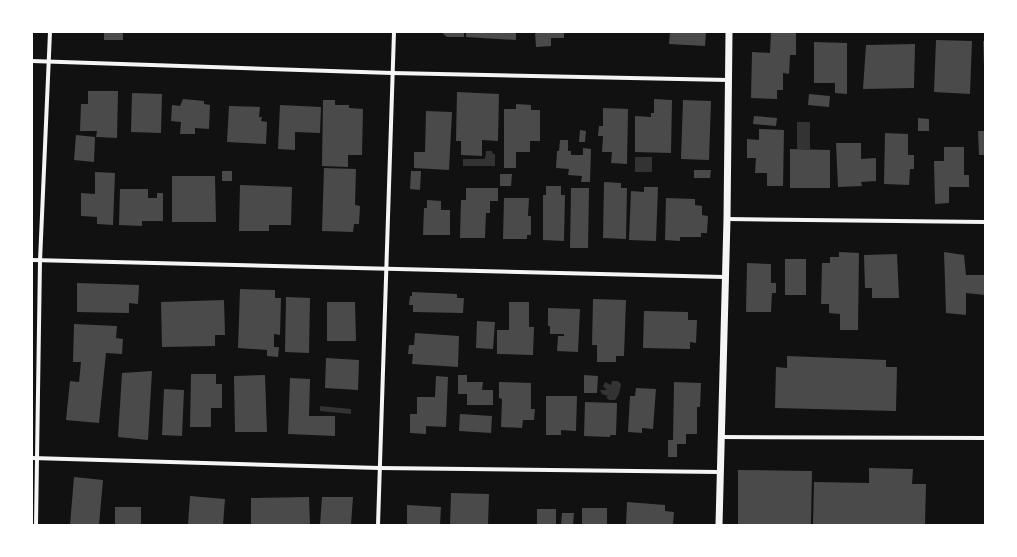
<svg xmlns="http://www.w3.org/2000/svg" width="1017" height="557" font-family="Inter,sans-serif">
	<rect width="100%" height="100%" fill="#111"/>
	<!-- water -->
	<g fill="#333">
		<rect x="797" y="122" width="13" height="27"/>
		<path d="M 486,151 L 492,151 L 493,154 L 495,154 L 495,166 L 463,166 L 463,159 L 485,159 Z"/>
		<rect x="635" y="157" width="17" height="15"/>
		<path d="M 612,381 L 618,381 L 621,384 L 619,394 L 615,400 L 609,400 L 606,397 L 608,396 L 602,394 L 600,390 L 607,390 L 603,386 L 605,382 L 611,385 Z"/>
		<path d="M 320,406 L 351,409 L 351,414 L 320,411 Z"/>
	</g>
	<!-- building -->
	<g fill="#4a4a4a">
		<rect x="104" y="32" width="19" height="8"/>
		<path d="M 441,32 L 464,32 L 464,37 L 447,37 Z"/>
		<path d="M 466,32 L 516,32 L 516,40 L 466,37 Z"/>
		<path d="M 535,32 L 564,32 L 564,38 L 551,38 L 551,46 L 536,47 Z"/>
		<path d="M 670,32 L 706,32 L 705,46 L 669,44 Z"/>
		<path d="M 771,32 L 796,32 L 796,55 L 790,55 L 789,74 L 783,73 L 783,90 L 777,90 L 777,99 L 751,98 L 752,52 L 770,53 Z"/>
		<path d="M 936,40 L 972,41 L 970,94 L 934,92 Z"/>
		<path d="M 983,41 L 985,41 L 985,68 L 984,68 Z"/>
		<path d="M 814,42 L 847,43 L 847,94 L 835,93 L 835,83 L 814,83 Z"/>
		<path d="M 915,44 L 914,88 L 863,89 L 866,45 Z"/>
		<path d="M 88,91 L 118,91 L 117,138 L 96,137 L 97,131 L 80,131 L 81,104 L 88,104 Z"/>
		<path d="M 457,92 L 499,94 L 498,141 L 482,140 L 482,156 L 461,155 L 461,141 L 456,141 Z"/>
		<path d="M 132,93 L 162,94 L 161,133 L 131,132 Z"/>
		<path d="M 809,94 L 830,96 L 829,107 L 808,105 Z"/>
		<path d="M 183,99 L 204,101 L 204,104 L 210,105 L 209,129 L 195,128 L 195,134 L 180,134 L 181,122 L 171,121 L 172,105 L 180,106 Z"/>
		<path d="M 654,99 L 672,100 L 671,153 L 635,152 L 635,116 L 651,117 L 651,113 L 654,113 Z"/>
		<path d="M 323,100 L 335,100 L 335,105 L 349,105 L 349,108 L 363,109 L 362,155 L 348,155 L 348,167 L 322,166 Z"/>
		<path d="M 683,100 L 711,101 L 709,160 L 681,159 Z"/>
		<path d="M 516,104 L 531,105 L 531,110 L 540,110 L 540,141 L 530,141 L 530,152 L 516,152 L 516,168 L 504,168 L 504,109 L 516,109 Z"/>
		<path d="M 280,105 L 321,107 L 320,133 L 295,132 L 295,150 L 278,149 Z"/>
		<path d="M 229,106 L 260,107 L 259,117 L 262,117 L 261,121 L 267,122 L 266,144 L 227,142 Z"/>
		<path d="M 603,108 L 628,109 L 627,164 L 611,163 L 612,152 L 602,152 L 603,136 L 598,136 L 599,126 L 603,126 Z"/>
		<path d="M 426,111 L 452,112 L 449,170 L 414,168 L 414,152 L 425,152 Z"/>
		<path d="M 754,116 L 777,118 L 776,126 L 753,124 Z"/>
		<path d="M 918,118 L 929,119 L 929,131 L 918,131 Z"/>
		<path d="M 759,129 L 784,130 L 783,186 L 767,186 L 767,173 L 755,173 L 756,158 L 747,158 L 747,139 L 759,140 Z"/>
		<path d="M 580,130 L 586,131 L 585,142 L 579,142 Z"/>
		<path d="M 978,131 L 985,131 L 985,155 L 979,155 Z"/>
		<path d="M 885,133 L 908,134 L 908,155 L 914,155 L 914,169 L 910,169 L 909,185 L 884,184 Z"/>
		<path d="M 76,135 L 95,137 L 94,162 L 74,160 Z"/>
		<path d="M 560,140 L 568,140 L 568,151 L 571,151 L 571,155 L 583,155 L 583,148 L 591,149 L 590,182 L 581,182 L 582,176 L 568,175 L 569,169 L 556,168 L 557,151 L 559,151 Z"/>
		<path d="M 836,143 L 861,143 L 861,159 L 876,158 L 876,181 L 861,182 L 862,186 L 838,187 Z"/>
		<path d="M 944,147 L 964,147 L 964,175 L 969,175 L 969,187 L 949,187 L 949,203 L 935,204 L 934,161 L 944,161 Z"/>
		<path d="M 790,149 L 830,150 L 830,188 L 790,188 Z"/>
		<path d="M 324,168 L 356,169 L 355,205 L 360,206 L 359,224 L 354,224 L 353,232 L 322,231 Z"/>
		<path d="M 694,170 L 711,170 L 710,178 L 694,178 Z"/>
		<rect x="222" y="171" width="10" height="10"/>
		<path d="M 411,171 L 421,171 L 420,190 L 410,189 Z"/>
		<path d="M 95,172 L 115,173 L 113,225 L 97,224 L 97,217 L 81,216 L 81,193 L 95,194 Z"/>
		<path d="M 500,174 L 512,174 L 511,186 L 500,186 Z"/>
		<path d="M 172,176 L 215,176 L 216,222 L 172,222 Z"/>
		<path d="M 604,182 L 621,183 L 621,188 L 627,188 L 626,239 L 603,238 Z"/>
		<path d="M 240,185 L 292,187 L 291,225 L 269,225 L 269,231 L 239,231 Z"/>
		<path d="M 546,186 L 561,186 L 561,195 L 565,195 L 564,241 L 543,240 L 543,195 L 546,195 Z"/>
		<path d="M 644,187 L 658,187 L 656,241 L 629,240 L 631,191 L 644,192 Z"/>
		<path d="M 466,188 L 498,188 L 498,201 L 490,201 L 490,213 L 486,213 L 485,238 L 460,238 L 461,200 L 466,200 Z"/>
		<path d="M 571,188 L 589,188 L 588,248 L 570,248 Z"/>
		<path d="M 120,189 L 148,189 L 148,198 L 157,198 L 157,193 L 163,193 L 163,221 L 142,221 L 142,226 L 119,225 Z"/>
		<path d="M 504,198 L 529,198 L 528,216 L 531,216 L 531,235 L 527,235 L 527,239 L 503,239 Z"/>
		<path d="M 666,198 L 695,199 L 695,205 L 702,206 L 702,215 L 708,216 L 707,233 L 701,233 L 701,237 L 680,237 L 680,241 L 665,240 Z"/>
		<path d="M 427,200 L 441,201 L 441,210 L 450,210 L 450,235 L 423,235 L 424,208 L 427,208 Z"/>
		<path d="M 839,252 L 859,253 L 858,330 L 840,330 L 840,314 L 829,313 L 829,304 L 821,304 L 822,263 L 830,263 L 830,257 L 839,257 Z"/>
		<path d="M 944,252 L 964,255 L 966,275 L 985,275 L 985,295 L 966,293 L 966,315 L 946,313 Z"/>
		<path d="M 897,254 L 899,298 L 872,298 L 872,288 L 865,288 L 864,255 Z"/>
		<rect x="785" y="259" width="21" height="36"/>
		<path d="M 747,263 L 771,264 L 771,283 L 776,283 L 776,293 L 772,293 L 771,312 L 746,312 Z"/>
		<path d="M 77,283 L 139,285 L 138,304 L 129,303 L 129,313 L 77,312 Z"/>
		<path d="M 240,289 L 275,290 L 275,298 L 281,298 L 280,335 L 274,334 L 274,347 L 279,347 L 278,357 L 267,356 L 267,350 L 238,348 Z"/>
		<path d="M 412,292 L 457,294 L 457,298 L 464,298 L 463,313 L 413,312 L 413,305 L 409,305 L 410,296 L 412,296 Z"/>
		<path d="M 286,297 L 310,298 L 309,353 L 285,352 Z"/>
		<path d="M 593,299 L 626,300 L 624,356 L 616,356 L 616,362 L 597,362 L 597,345 L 592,345 Z"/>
		<path d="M 224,300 L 225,335 L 215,335 L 215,346 L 162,347 L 161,302 Z"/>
		<path d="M 327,302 L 355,302 L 356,341 L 327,341 Z"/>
		<path d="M 509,302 L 529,302 L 529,327 L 534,327 L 533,355 L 497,354 L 497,330 L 509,330 Z"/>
		<path d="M 548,308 L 580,309 L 578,352 L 557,351 L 558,336 L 564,336 L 564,334 L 550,334 L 550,326 L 548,326 Z"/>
		<path d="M 644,311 L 688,312 L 688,320 L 697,320 L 696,343 L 690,342 L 690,349 L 643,348 Z"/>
		<path d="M 477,321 L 495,322 L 493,349 L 476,348 Z"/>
		<path d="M 74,324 L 117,326 L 116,338 L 123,339 L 122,354 L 106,353 L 99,423 L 66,420 L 70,381 L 79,382 L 81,362 L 73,362 Z"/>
		<path d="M 415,333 L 459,336 L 458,367 L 412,364 L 413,354 L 408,354 L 409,345 L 414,345 Z"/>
		<path d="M 787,356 L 886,360 L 886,367 L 897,367 L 896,411 L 775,408 L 776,367 L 787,368 Z"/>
		<path d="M 326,358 L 359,360 L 358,390 L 325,388 Z"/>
		<path d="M 152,371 L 148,440 L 118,437 L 122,373 Z"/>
		<path d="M 191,374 L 216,374 L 216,384 L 222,384 L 222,408 L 211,408 L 211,427 L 190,427 Z"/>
		<path d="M 265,375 L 267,432 L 235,432 L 234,376 Z"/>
		<path d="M 458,375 L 467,375 L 467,382 L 483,382 L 482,390 L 493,390 L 493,405 L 467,405 L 467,394 L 458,394 Z"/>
		<path d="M 584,375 L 598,376 L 597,393 L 584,393 Z"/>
		<path d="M 436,376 L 448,377 L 446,427 L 426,426 L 426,434 L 410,433 L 410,414 L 417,414 L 417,397 L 435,397 Z"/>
		<path d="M 290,378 L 310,379 L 309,416 L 335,416 L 335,436 L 288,434 Z"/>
		<path d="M 499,382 L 531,383 L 531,409 L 535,409 L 534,420 L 523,420 L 522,428 L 501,427 L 502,399 L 499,398 Z"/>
		<path d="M 674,382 L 701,383 L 700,407 L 697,407 L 697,434 L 686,434 L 686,444 L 677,444 L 677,457 L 668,457 L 668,440 L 673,440 Z"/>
		<path d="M 636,388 L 656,389 L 653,429 L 642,428 L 642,433 L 628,432 L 630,396 L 635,396 Z"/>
		<path d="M 164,389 L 184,390 L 182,436 L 162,435 Z"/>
		<path d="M 546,396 L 577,396 L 576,431 L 561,430 L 561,435 L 546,435 Z"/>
		<path d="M 585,402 L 617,403 L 616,435 L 610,435 L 610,437 L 584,436 Z"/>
		<path d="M 460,414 L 492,416 L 491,433 L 459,431 Z"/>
		<path d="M 869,468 L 913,469 L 912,484 L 926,484 L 925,525 L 813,525 L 814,482 L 869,483 Z"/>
		<path d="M 738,470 L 812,471 L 811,525 L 738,525 Z"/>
		<path d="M 74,477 L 103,480 L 99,525 L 70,525 Z"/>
		<path d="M 451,493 L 489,494 L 488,525 L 450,525 Z"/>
		<path d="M 190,496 L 225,499 L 223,525 L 188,525 Z"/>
		<path d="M 309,497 L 310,525 L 251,525 L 251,498 Z"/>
		<path d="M 322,497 L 353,497 L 351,525 L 320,525 Z"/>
		<path d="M 627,502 L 665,505 L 665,511 L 674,512 L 673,525 L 626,525 Z"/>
		<path d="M 407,505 L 441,507 L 440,525 L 407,525 Z"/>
		<rect x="115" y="507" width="26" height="18"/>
		<rect x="582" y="508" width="25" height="17"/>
		<rect x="537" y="509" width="19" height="16"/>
		<path d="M 562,513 L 574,513 L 573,525 L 561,525 Z"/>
	</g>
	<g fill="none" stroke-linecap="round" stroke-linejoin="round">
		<!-- minor -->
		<g stroke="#f5f5f5" stroke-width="4">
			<path d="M 32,61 L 392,73 L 728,80"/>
			<path d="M 727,219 L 985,222"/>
			<path d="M 32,260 L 724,277"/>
			<path d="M 721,437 L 985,438"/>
			<path d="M 32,458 L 380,468 L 719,472"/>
			<path d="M 36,525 L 40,261 L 50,32"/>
			<path d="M 378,525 L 394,32"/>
		</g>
		<!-- tertiary -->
		<path stroke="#f5f5f5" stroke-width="7" d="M 719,525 L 727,219 L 729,32"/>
	</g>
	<!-- border -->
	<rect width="1017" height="557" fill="none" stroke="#ffffff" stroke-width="66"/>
</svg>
